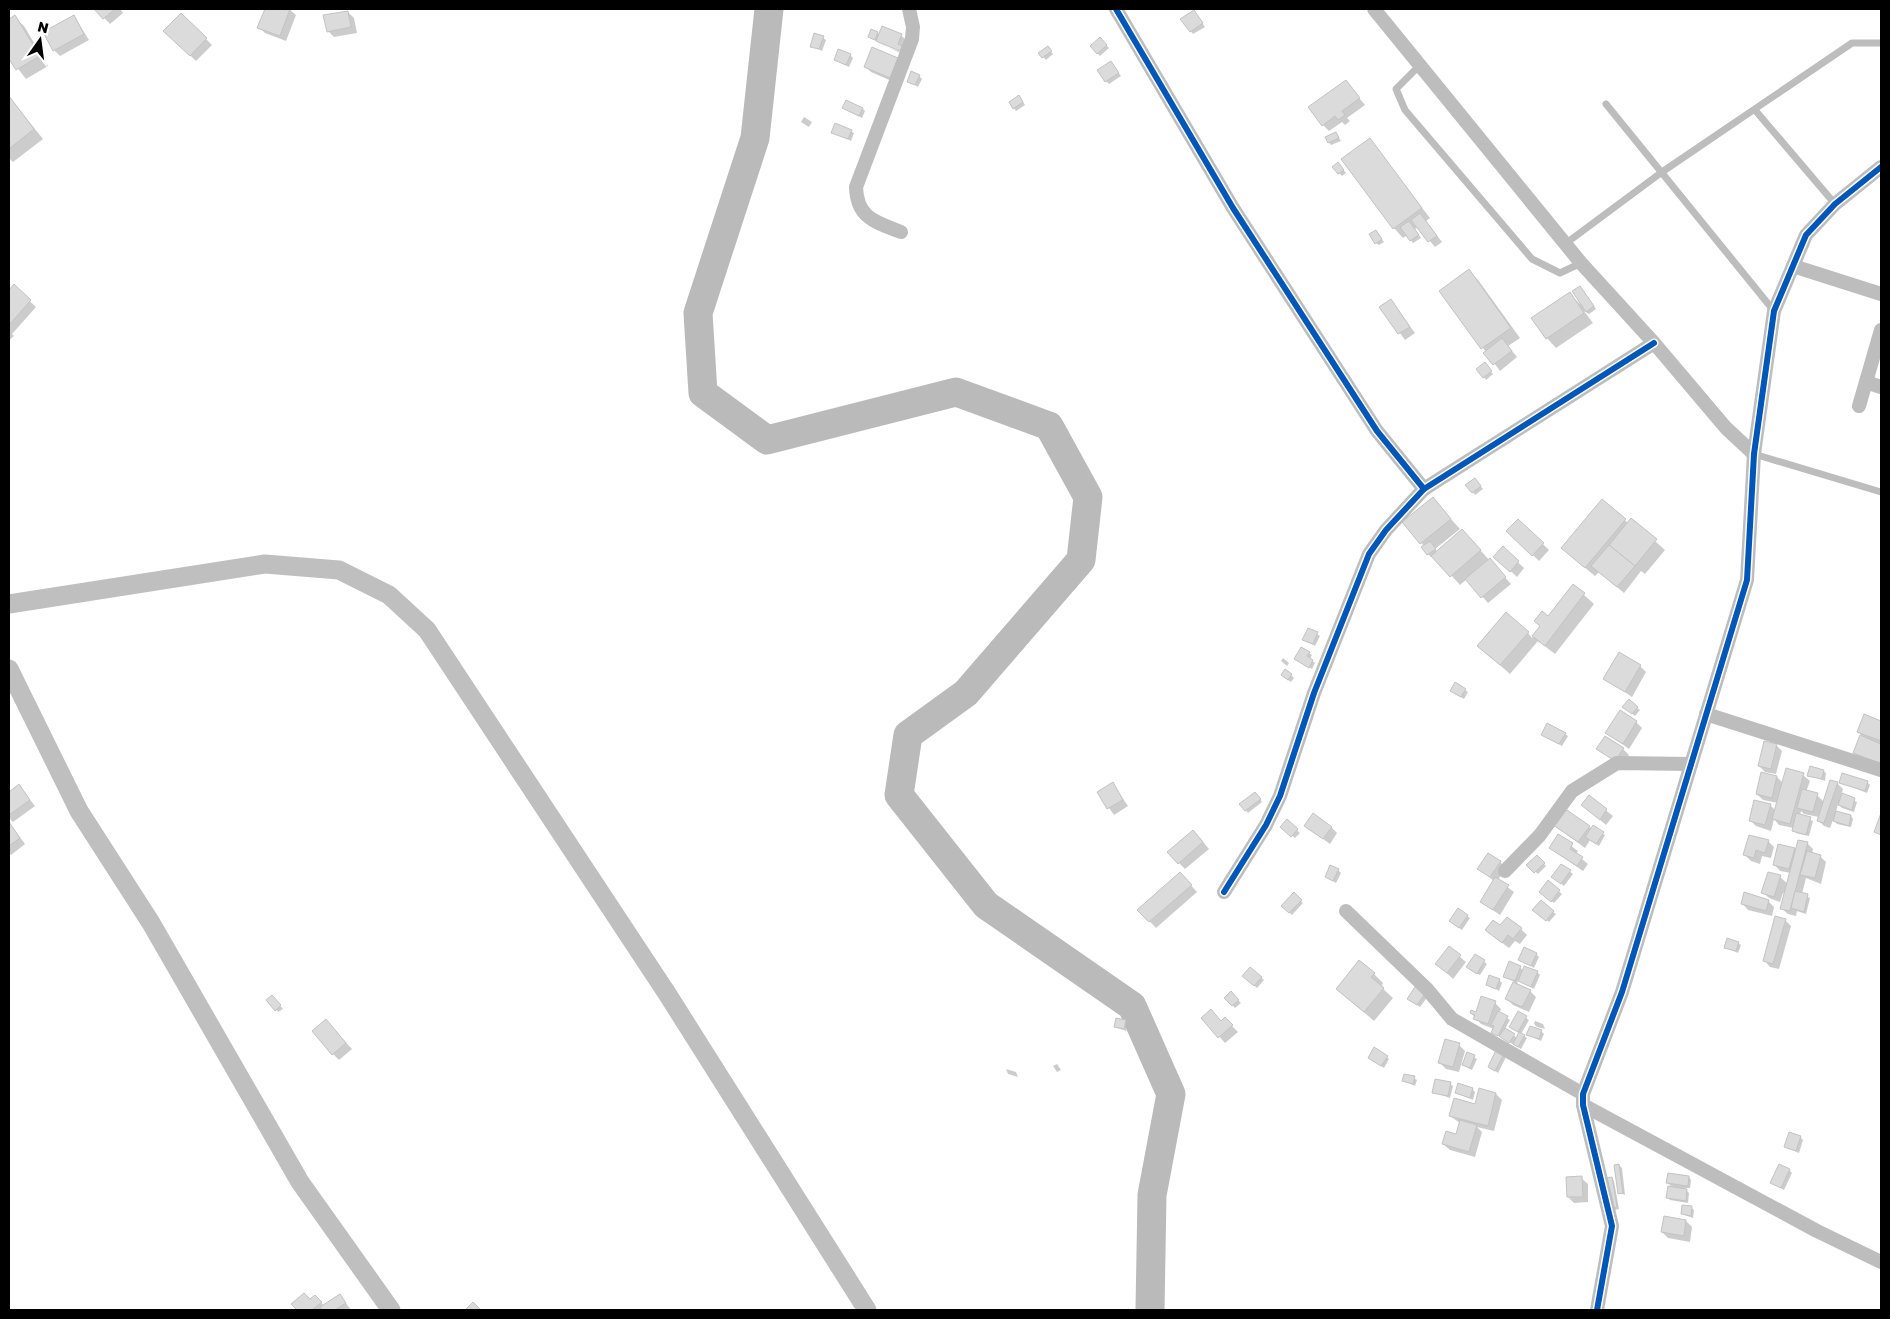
<svg xmlns="http://www.w3.org/2000/svg" width="1890" height="1319" font-family="'Golos Text',sans-serif">
	<rect width="100%" height="100%" fill="#fff"/>
	<!-- shadow -->
	<g fill="#0003" fill-rule="evenodd">
		<path d="M 96,9 L 120,9 L 123,13 L 110,24 Z"/>
		<path d="M 266,9 L 289,9 L 296,15 L 286,41 L 265,33 L 259,27 Z"/>
		<path d="M 348,12 L 354,18 L 357,33 L 334,37 L 328,31 Z"/>
		<path d="M 181,14 L 212,45 L 196,61 L 165,31 Z"/>
		<path d="M 1196,14 L 1205,27 L 1193,34 L 1182,20 Z"/>
		<path d="M 74,16 L 89,40 L 60,56 L 54,50 Z"/>
		<path d="M 14,17 L 24,26 L 48,66 L 26,79 L 9,57 L 9,20 Z"/>
		<path d="M 872,31 L 880,35 L 901,35 L 907,41 L 906,56 L 872,39 L 869,37 ZM 883,42 L 906,52 L 905,54 L 883,45 Z"/>
		<path d="M 823,38 L 826,40 L 822,51 L 811,46 Z"/>
		<path d="M 1100,39 L 1109,48 L 1100,56 L 1091,46 Z"/>
		<path d="M 873,49 L 896,83 L 871,72 L 865,66 Z"/>
		<path d="M 1050,50 L 1053,54 L 1046,60 L 1043,57 Z"/>
		<path d="M 850,55 L 853,58 L 849,67 L 835,60 Z"/>
		<path d="M 1111,62 L 1121,76 L 1109,84 L 1106,81 Z"/>
		<path d="M 919,76 L 922,79 L 918,87 L 908,81 Z"/>
		<path d="M 1346,82 L 1365,105 L 1347,118 L 1350,121 L 1345,125 L 1342,122 L 1329,131 L 1323,125 Z"/>
		<path d="M 9,97 L 43,139 L 13,162 L 9,158 Z"/>
		<path d="M 1022,100 L 1025,105 L 1016,111 L 1014,108 Z"/>
		<path d="M 843,108 L 863,109 L 865,111 L 862,118 Z"/>
		<path d="M 804,117 L 812,122 L 809,127 L 801,122 Z"/>
		<path d="M 851,131 L 854,133 L 851,141 L 833,132 Z"/>
		<path d="M 1336,133 L 1341,141 L 1331,145 L 1329,142 Z"/>
		<path d="M 1369,140 L 1430,218 L 1426,221 L 1442,242 L 1435,247 L 1418,227 L 1415,229 L 1421,238 L 1413,243 L 1407,235 L 1403,238 L 1394,228 Z"/>
		<path d="M 1334,167 L 1341,167 L 1346,173 L 1342,176 Z"/>
		<path d="M 1376,231 L 1384,242 L 1379,245 L 1376,243 Z"/>
		<path d="M 1469,271 L 1478,280 L 1520,338 L 1508,346 L 1517,357 L 1500,371 L 1441,291 Z"/>
		<path d="M 14,286 L 36,307 L 12,334 L 14,336 L 9,340 L 9,292 Z"/>
		<path d="M 1583,290 L 1596,309 L 1589,314 L 1584,311 L 1593,323 L 1556,348 L 1547,338 L 1570,294 L 1580,304 Z"/>
		<path d="M 1391,301 L 1415,333 L 1405,340 L 1381,307 Z"/>
		<path d="M 1487,367 L 1493,374 L 1486,380 L 1484,377 Z"/>
		<path d="M 1477,482 L 1483,489 L 1475,495 L 1473,492 Z"/>
		<path d="M 1433,499 L 1460,529 L 1435,549 L 1438,552 L 1471,540 L 1511,584 L 1488,603 L 1467,579 L 1460,585 L 1433,555 L 1431,557 L 1428,554 L 1424,546 L 1404,523 Z"/>
		<path d="M 1602,501 L 1628,523 L 1631,520 L 1665,550 L 1645,574 L 1641,571 L 1624,593 L 1599,572 L 1595,576 L 1572,557 Z"/>
		<path d="M 1518,520 L 1549,550 L 1539,561 L 1508,531 Z"/>
		<path d="M 1503,548 L 1524,568 L 1517,577 L 1501,562 Z"/>
		<path d="M 1573,585 L 1594,604 L 1555,654 L 1538,641 L 1510,674 L 1478,646 L 1528,633 L 1532,638 Z"/>
		<path d="M 1309,629 L 1320,636 L 1315,646 L 1304,640 Z"/>
		<path d="M 1309,653 L 1312,655 L 1310,659 L 1315,663 L 1312,669 L 1296,659 Z"/>
		<path d="M 1283,658 L 1289,663 L 1287,666 L 1281,661 Z"/>
		<path d="M 1640,666 L 1646,672 L 1632,697 L 1604,678 Z"/>
		<path d="M 1291,675 L 1294,678 L 1291,682 L 1285,678 Z"/>
		<path d="M 1465,690 L 1468,692 L 1464,699 L 1454,693 Z"/>
		<path d="M 1637,708 L 1640,710 L 1635,716 L 1626,709 Z"/>
		<path d="M 1864,716 L 1881,722 L 1881,769 L 1864,762 L 1854,753 L 1866,739 L 1858,732 Z"/>
		<path d="M 1636,722 L 1642,728 L 1629,749 L 1607,733 Z"/>
		<path d="M 1565,734 L 1568,736 L 1562,746 L 1545,737 Z"/>
		<path d="M 1776,745 L 1782,751 L 1776,774 L 1765,772 L 1759,766 Z"/>
		<path d="M 1598,749 L 1623,749 L 1629,755 L 1621,766 Z"/>
		<path d="M 1823,771 L 1826,773 L 1825,781 L 1809,775 Z"/>
		<path d="M 1803,775 L 1810,781 L 1806,792 L 1817,795 L 1824,802 L 1837,783 L 1843,789 L 1841,795 L 1857,802 L 1854,812 L 1842,808 L 1838,804 L 1836,812 L 1851,816 L 1853,819 L 1851,827 L 1837,824 L 1833,820 L 1830,828 L 1824,826 L 1818,820 L 1819,817 L 1804,814 L 1801,811 L 1800,816 L 1813,821 L 1809,836 L 1796,833 L 1794,828 L 1779,825 L 1774,819 L 1771,831 L 1756,826 L 1750,820 L 1770,805 L 1776,811 L 1778,803 L 1763,800 L 1757,794 L 1777,777 L 1783,783 Z"/>
		<path d="M 1840,782 L 1867,782 L 1870,785 L 1867,793 Z"/>
		<path d="M 1113,784 L 1128,806 L 1114,815 L 1098,792 Z"/>
		<path d="M 19,786 L 35,806 L 13,822 L 9,818 L 9,793 Z"/>
		<path d="M 1258,796 L 1262,802 L 1248,813 L 1241,804 Z"/>
		<path d="M 1589,797 L 1613,816 L 1606,825 L 1583,805 Z"/>
		<path d="M 1287,821 L 1300,833 L 1295,838 L 1282,827 Z"/>
		<path d="M 9,823 L 25,844 L 11,855 L 9,853 Z"/>
		<path d="M 1554,825 L 1589,827 L 1605,835 L 1599,846 L 1590,840 L 1585,848 Z"/>
		<path d="M 1305,826 L 1331,827 L 1337,833 L 1330,844 Z"/>
		<path d="M 1558,836 L 1578,851 L 1576,854 L 1588,864 L 1583,871 L 1550,848 Z"/>
		<path d="M 1199,837 L 1209,849 L 1185,869 L 1179,863 Z"/>
		<path d="M 1768,841 L 1774,847 L 1771,858 L 1762,856 L 1760,864 L 1751,861 L 1745,855 Z"/>
		<path d="M 1807,843 L 1813,849 L 1812,854 L 1820,856 L 1826,862 L 1821,884 L 1806,878 L 1802,894 L 1810,898 L 1806,914 L 1797,911 L 1796,916 L 1788,914 L 1781,908 L 1785,893 L 1783,893 L 1780,902 L 1769,898 L 1763,892 L 1780,877 L 1788,884 L 1791,873 L 1780,871 L 1774,864 L 1794,849 L 1796,852 Z"/>
		<path d="M 1536,856 L 1546,866 L 1538,874 L 1528,865 Z"/>
		<path d="M 1500,862 L 1506,868 L 1498,880 L 1514,892 L 1500,915 L 1481,902 L 1494,881 L 1479,869 Z"/>
		<path d="M 1561,865 L 1573,874 L 1564,886 L 1556,880 Z"/>
		<path d="M 1338,870 L 1341,873 L 1336,883 L 1326,877 Z"/>
		<path d="M 1186,880 L 1197,892 L 1156,928 L 1139,910 Z"/>
		<path d="M 1548,882 L 1562,894 L 1554,903 L 1543,894 Z"/>
		<path d="M 1294,894 L 1303,903 L 1292,915 L 1283,906 Z"/>
		<path d="M 1768,901 L 1774,907 L 1772,916 L 1748,910 L 1742,903 Z"/>
		<path d="M 1537,912 L 1553,912 L 1556,914 L 1549,922 Z"/>
		<path d="M 1467,916 L 1470,918 L 1462,930 L 1453,924 Z"/>
		<path d="M 1785,920 L 1791,926 L 1779,969 L 1770,967 L 1764,960 Z"/>
		<path d="M 1500,927 L 1521,929 L 1527,935 L 1520,944 L 1515,941 L 1509,948 L 1493,936 Z"/>
		<path d="M 1738,943 L 1741,945 L 1738,953 L 1725,947 Z"/>
		<path d="M 1449,948 L 1466,962 L 1453,979 L 1437,964 Z"/>
		<path d="M 1536,954 L 1539,957 L 1534,968 L 1520,960 Z"/>
		<path d="M 1475,955 L 1487,964 L 1480,975 L 1470,970 Z"/>
		<path d="M 1520,967 L 1523,971 L 1537,972 L 1540,975 L 1534,989 L 1518,980 L 1517,985 L 1530,991 L 1536,997 L 1529,1012 L 1513,1005 L 1507,999 L 1514,982 L 1504,976 Z"/>
		<path d="M 1250,969 L 1264,980 L 1257,988 L 1244,976 Z"/>
		<path d="M 1374,974 L 1383,983 L 1381,987 L 1393,998 L 1374,1021 L 1337,989 Z"/>
		<path d="M 1499,980 L 1502,983 L 1499,991 L 1487,984 Z"/>
		<path d="M 1426,992 L 1429,995 L 1420,1007 L 1411,1001 Z"/>
		<path d="M 1231,993 L 1241,1003 L 1235,1008 L 1226,998 Z"/>
		<path d="M 272,996 L 283,1009 L 278,1012 L 268,1000 Z"/>
		<path d="M 1495,1003 L 1501,1009 L 1499,1013 L 1510,1020 L 1505,1029 L 1517,1038 L 1520,1033 L 1511,1027 L 1519,1013 L 1529,1020 L 1521,1034 L 1527,1038 L 1521,1049 L 1494,1033 L 1494,1029 L 1481,1024 L 1471,1013 L 1476,1013 Z"/>
		<path d="M 1203,1018 L 1231,1025 L 1238,1032 L 1225,1043 Z"/>
		<path d="M 1125,1021 L 1128,1024 L 1126,1031 L 1115,1027 Z"/>
		<path d="M 1535,1021 L 1543,1024 L 1545,1029 L 1537,1027 L 1534,1024 Z"/>
		<path d="M 332,1027 L 352,1049 L 339,1060 L 333,1054 Z"/>
		<path d="M 1541,1031 L 1544,1034 L 1541,1041 L 1528,1035 Z"/>
		<path d="M 1459,1045 L 1465,1051 L 1459,1072 L 1446,1069 L 1440,1063 Z"/>
		<path d="M 1498,1050 L 1507,1055 L 1498,1073 L 1489,1067 Z"/>
		<path d="M 1468,1053 L 1477,1059 L 1472,1070 L 1463,1065 Z"/>
		<path d="M 1387,1057 L 1389,1059 L 1384,1068 L 1369,1058 Z"/>
		<path d="M 1057,1064 L 1061,1070 L 1057,1072 L 1053,1066 Z"/>
		<path d="M 1006,1069 L 1016,1072 L 1018,1077 L 1008,1074 Z"/>
		<path d="M 1414,1078 L 1417,1080 L 1415,1086 L 1404,1081 Z"/>
		<path d="M 1450,1084 L 1453,1086 L 1450,1098 L 1433,1092 Z"/>
		<path d="M 1472,1089 L 1475,1092 L 1473,1100 L 1457,1093 Z"/>
		<path d="M 1496,1094 L 1502,1100 L 1494,1131 L 1477,1127 L 1482,1132 L 1475,1157 L 1450,1150 L 1443,1144 L 1457,1135 L 1460,1123 L 1450,1116 L 1476,1106 Z"/>
		<path d="M 1800,1137 L 1803,1140 L 1799,1153 L 1785,1147 Z"/>
		<path d="M 1619,1165 L 1622,1168 L 1625,1195 L 1619,1193 Z"/>
		<path d="M 1789,1170 L 1792,1173 L 1784,1190 L 1772,1183 Z"/>
		<path d="M 1689,1177 L 1691,1180 L 1690,1188 L 1684,1188 L 1689,1193 L 1688,1203 L 1670,1200 L 1667,1197 L 1673,1188 L 1668,1183 Z"/>
		<path d="M 1581,1178 L 1588,1184 L 1588,1202 L 1574,1203 L 1568,1197 Z"/>
		<path d="M 1612,1178 L 1614,1181 L 1619,1209 L 1615,1210 Z"/>
		<path d="M 1692,1208 L 1694,1210 L 1693,1218 L 1682,1214 Z"/>
		<path d="M 1665,1217 L 1686,1221 L 1692,1227 L 1690,1242 L 1668,1238 L 1662,1232 Z"/>
		<path d="M 340,1295 L 351,1310 L 298,1310 L 293,1304 L 310,1301 L 315,1296 L 324,1306 Z"/>
	</g>
	<g fill="none" stroke-linecap="round" stroke-linejoin="round">
		<!-- river -->
		<path stroke="#bababa" stroke-width="29" d="M 769,9 L 755,138 L 698,313 L 703,393 L 767,440 L 956,392 L 1049,426 L 1088,497 L 1081,560 L 966,693 L 908,735 L 899,795 L 986,905 L 1132,1006 L 1171,1094 L 1152,1195 L 1150,1310"/>
	</g>
	<!-- building -->
	<g fill="#dbdbdb" stroke="#c3c3c3">
		<path d="M 94,9 L 115,9 L 103,19 Z"/>
		<path d="M 265,9 L 290,9 L 280,36 L 257,28 Z"/>
		<path d="M 1194,10 L 1203,23 L 1190,32 L 1180,19 Z"/>
		<path d="M 348,11 L 351,27 L 327,32 L 323,15 Z"/>
		<path d="M 181,13 L 207,38 L 190,56 L 163,31 Z"/>
		<path d="M 15,15 L 40,56 L 16,70 L 9,59 L 9,19 Z"/>
		<path d="M 74,15 L 84,34 L 53,51 L 43,32 Z"/>
		<path d="M 882,26 L 902,34 L 898,44 L 902,46 L 900,51 L 876,41 Z"/>
		<path d="M 871,29 L 878,32 L 875,40 L 868,37 Z"/>
		<path d="M 814,33 L 824,36 L 819,49 L 810,47 Z"/>
		<path d="M 1100,37 L 1107,45 L 1097,54 L 1090,46 Z"/>
		<path d="M 1048,46 L 1052,51 L 1042,58 L 1038,53 Z"/>
		<path d="M 872,47 L 898,58 L 890,78 L 864,67 Z"/>
		<path d="M 838,49 L 851,54 L 846,65 L 834,60 Z"/>
		<path d="M 1111,61 L 1119,73 L 1105,82 L 1097,70 Z"/>
		<path d="M 911,71 L 920,75 L 915,85 L 907,82 Z"/>
		<path d="M 1346,80 L 1360,98 L 1342,111 L 1345,115 L 1338,120 L 1335,116 L 1322,126 L 1308,107 Z"/>
		<path d="M 1019,95 L 1023,102 L 1013,109 L 1009,102 Z"/>
		<path d="M 9,96 L 34,129 L 9,149 Z"/>
		<path d="M 846,100 L 863,108 L 859,116 L 842,108 Z"/>
		<path d="M 835,123 L 852,130 L 848,139 L 831,133 Z"/>
		<path d="M 1336,132 L 1339,138 L 1328,143 L 1325,137 Z"/>
		<path d="M 1370,138 L 1422,208 L 1393,229 L 1341,159 Z"/>
		<path d="M 1338,162 L 1344,170 L 1338,174 L 1332,167 Z"/>
		<path d="M 1420,213 L 1437,236 L 1428,242 L 1411,220 Z"/>
		<path d="M 1409,221 L 1419,235 L 1410,241 L 1400,227 Z"/>
		<path d="M 1376,230 L 1382,239 L 1375,244 L 1369,234 Z"/>
		<path d="M 1469,269 L 1511,328 L 1481,349 L 1439,291 Z"/>
		<path d="M 14,284 L 31,300 L 9,325 L 9,290 Z"/>
		<path d="M 1580,286 L 1594,306 L 1586,312 L 1572,291 Z"/>
		<path d="M 1570,292 L 1584,313 L 1546,339 L 1531,318 Z"/>
		<path d="M 1391,299 L 1410,327 L 1398,334 L 1379,307 Z"/>
		<path d="M 1502,338 L 1512,351 L 1493,365 L 1483,353 Z"/>
		<path d="M 1485,362 L 1492,371 L 1483,378 L 1476,369 Z"/>
		<path d="M 1475,478 L 1481,486 L 1472,493 L 1465,485 Z"/>
		<path d="M 1433,497 L 1451,519 L 1420,544 L 1402,522 Z"/>
		<path d="M 1602,499 L 1626,519 L 1585,568 L 1561,548 Z"/>
		<path d="M 1631,518 L 1657,539 L 1635,566 L 1609,545 Z"/>
		<path d="M 1518,519 L 1544,543 L 1532,556 L 1506,531 Z"/>
		<path d="M 1462,529 L 1481,550 L 1450,577 L 1431,556 Z"/>
		<path d="M 1430,541 L 1436,549 L 1427,555 L 1421,547 Z"/>
		<path d="M 1609,545 L 1635,566 L 1617,587 L 1591,566 Z"/>
		<path d="M 1503,546 L 1519,561 L 1510,572 L 1493,557 Z"/>
		<path d="M 1490,558 L 1506,577 L 1481,598 L 1465,579 Z"/>
		<path d="M 1573,584 L 1585,593 L 1545,646 L 1532,636 L 1540,626 L 1534,621 L 1542,611 L 1548,616 Z"/>
		<path d="M 1506,612 L 1529,632 L 1500,665 L 1477,646 Z"/>
		<path d="M 1308,628 L 1318,632 L 1313,644 L 1302,640 Z"/>
		<path d="M 1301,647 L 1310,652 L 1307,656 L 1313,660 L 1309,668 L 1294,659 Z"/>
		<path d="M 1619,652 L 1641,665 L 1625,692 L 1603,679 Z"/>
		<path d="M 1285,669 L 1292,674 L 1288,680 L 1281,675 Z"/>
		<path d="M 1455,682 L 1466,689 L 1461,697 L 1450,691 Z"/>
		<path d="M 1629,699 L 1638,707 L 1632,714 L 1622,707 Z"/>
		<path d="M 1620,710 L 1637,721 L 1623,744 L 1605,733 Z"/>
		<path d="M 1864,714 L 1881,721 L 1881,741 L 1857,732 Z"/>
		<path d="M 1547,723 L 1566,733 L 1559,744 L 1541,735 Z"/>
		<path d="M 1860,735 L 1881,744 L 1881,764 L 1853,753 Z"/>
		<path d="M 1605,736 L 1624,748 L 1615,761 L 1596,749 Z"/>
		<path d="M 1764,741 L 1777,744 L 1771,769 L 1758,766 Z"/>
		<path d="M 1810,766 L 1824,770 L 1822,779 L 1807,776 Z"/>
		<path d="M 1786,768 L 1804,773 L 1790,824 L 1772,819 Z"/>
		<path d="M 1761,772 L 1777,776 L 1772,798 L 1756,794 Z"/>
		<path d="M 1842,773 L 1868,781 L 1865,791 L 1839,783 Z"/>
		<path d="M 1830,780 L 1838,782 L 1824,823 L 1817,821 Z"/>
		<path d="M 1113,782 L 1123,800 L 1107,809 L 1097,792 Z"/>
		<path d="M 19,784 L 30,800 L 9,815 L 9,792 Z"/>
		<path d="M 1802,789 L 1818,793 L 1813,812 L 1797,808 Z"/>
		<path d="M 1255,792 L 1261,799 L 1245,811 L 1239,804 Z"/>
		<path d="M 1842,793 L 1855,798 L 1852,810 L 1838,805 Z"/>
		<path d="M 1589,795 L 1607,809 L 1600,820 L 1581,805 Z"/>
		<path d="M 1754,800 L 1771,804 L 1765,825 L 1749,821 Z"/>
		<path d="M 1564,808 L 1590,826 L 1578,842 L 1553,825 Z"/>
		<path d="M 1836,811 L 1851,815 L 1849,826 L 1833,821 Z"/>
		<path d="M 1313,813 L 1332,827 L 1323,839 L 1304,826 Z"/>
		<path d="M 1796,813 L 1811,817 L 1806,835 L 1792,831 Z"/>
		<path d="M 1881,813 L 1881,835 L 1874,832 Z"/>
		<path d="M 1287,819 L 1298,829 L 1291,837 L 1280,827 Z"/>
		<path d="M 9,822 L 20,838 L 9,846 Z"/>
		<path d="M 1593,825 L 1604,832 L 1596,844 L 1585,837 Z"/>
		<path d="M 1193,830 L 1203,842 L 1178,864 L 1167,852 Z"/>
		<path d="M 1558,834 L 1573,843 L 1570,849 L 1583,857 L 1577,866 L 1549,848 Z"/>
		<path d="M 1749,835 L 1769,840 L 1765,853 L 1756,850 L 1754,858 L 1743,855 Z"/>
		<path d="M 1798,840 L 1808,842 L 1790,911 L 1780,909 Z"/>
		<path d="M 1778,844 L 1795,848 L 1789,869 L 1773,865 Z"/>
		<path d="M 1807,851 L 1821,855 L 1815,878 L 1800,875 Z"/>
		<path d="M 1488,853 L 1501,861 L 1490,877 L 1477,869 Z"/>
		<path d="M 1537,855 L 1545,863 L 1534,873 L 1526,865 Z"/>
		<path d="M 1561,864 L 1571,870 L 1561,884 L 1551,877 Z"/>
		<path d="M 1330,865 L 1339,869 L 1333,881 L 1325,877 Z"/>
		<path d="M 1180,872 L 1192,885 L 1149,922 L 1137,910 Z"/>
		<path d="M 1768,872 L 1781,875 L 1774,897 L 1761,893 Z"/>
		<path d="M 1495,877 L 1509,885 L 1493,910 L 1480,902 Z"/>
		<path d="M 1548,880 L 1560,890 L 1551,902 L 1539,892 Z"/>
		<path d="M 1795,891 L 1808,894 L 1804,912 L 1791,908 Z"/>
		<path d="M 1294,892 L 1302,900 L 1289,913 L 1281,906 Z"/>
		<path d="M 1744,892 L 1769,900 L 1766,911 L 1741,904 Z"/>
		<path d="M 1541,900 L 1554,911 L 1546,921 L 1532,910 Z"/>
		<path d="M 1458,908 L 1468,915 L 1459,928 L 1449,921 Z"/>
		<path d="M 1775,916 L 1786,919 L 1773,964 L 1763,961 Z"/>
		<path d="M 1507,917 L 1522,928 L 1513,939 L 1508,935 L 1502,943 L 1485,930 L 1493,920 L 1500,925 Z"/>
		<path d="M 1727,938 L 1739,942 L 1736,951 L 1724,948 Z"/>
		<path d="M 1449,946 L 1461,955 L 1447,973 L 1435,964 Z"/>
		<path d="M 1524,947 L 1537,953 L 1531,966 L 1518,960 Z"/>
		<path d="M 1475,954 L 1485,960 L 1477,974 L 1466,967 Z"/>
		<path d="M 1359,960 L 1375,973 L 1371,977 L 1384,988 L 1364,1012 L 1336,989 Z"/>
		<path d="M 1509,961 L 1521,966 L 1515,981 L 1503,977 Z"/>
		<path d="M 1524,966 L 1538,971 L 1531,987 L 1518,981 Z"/>
		<path d="M 1250,967 L 1262,977 L 1254,986 L 1242,976 Z"/>
		<path d="M 1489,975 L 1500,979 L 1496,989 L 1486,985 Z"/>
		<path d="M 1513,982 L 1531,990 L 1522,1007 L 1505,999 Z"/>
		<path d="M 1417,984 L 1427,991 L 1417,1005 L 1407,999 Z"/>
		<path d="M 1231,991 L 1239,1000 L 1232,1006 L 1224,998 Z"/>
		<path d="M 272,995 L 281,1005 L 275,1011 L 266,1000 Z"/>
		<path d="M 1481,996 L 1496,1001 L 1488,1024 L 1473,1019 L 1475,1015 L 1470,1013 L 1471,1010 L 1476,1012 Z"/>
		<path d="M 1211,1009 L 1221,1021 L 1225,1017 L 1233,1025 L 1218,1038 L 1201,1018 Z"/>
		<path d="M 1498,1011 L 1508,1016 L 1498,1036 L 1491,1033 L 1494,1026 L 1491,1025 Z"/>
		<path d="M 1518,1011 L 1527,1016 L 1518,1032 L 1509,1027 Z"/>
		<path d="M 1116,1018 L 1126,1020 L 1124,1029 L 1114,1027 Z"/>
		<path d="M 326,1019 L 346,1043 L 332,1055 L 312,1031 Z"/>
		<path d="M 1530,1026 L 1542,1030 L 1539,1039 L 1526,1035 Z"/>
		<path d="M 1505,1028 L 1515,1034 L 1509,1043 L 1499,1036 Z"/>
		<path d="M 1519,1032 L 1525,1035 L 1518,1047 L 1513,1044 Z"/>
		<path d="M 1445,1039 L 1460,1043 L 1453,1067 L 1438,1063 Z"/>
		<path d="M 1374,1047 L 1388,1056 L 1381,1066 L 1368,1058 Z"/>
		<path d="M 1497,1048 L 1505,1052 L 1495,1071 L 1488,1067 Z"/>
		<path d="M 1467,1052 L 1475,1055 L 1470,1068 L 1462,1065 Z"/>
		<path d="M 1404,1074 L 1415,1076 L 1413,1084 L 1402,1081 Z"/>
		<path d="M 1435,1079 L 1451,1082 L 1448,1096 L 1432,1093 Z"/>
		<path d="M 1458,1083 L 1473,1088 L 1470,1098 L 1455,1093 Z"/>
		<path d="M 1479,1088 L 1496,1093 L 1488,1126 L 1449,1116 L 1454,1098 L 1475,1104 Z"/>
		<path d="M 1460,1120 L 1477,1125 L 1469,1152 L 1442,1144 L 1446,1131 L 1456,1134 Z"/>
		<path d="M 1789,1132 L 1801,1136 L 1796,1151 L 1784,1147 Z"/>
		<path d="M 1619,1164 L 1623,1193 L 1618,1194 L 1614,1165 Z"/>
		<path d="M 1779,1164 L 1790,1169 L 1781,1188 L 1770,1183 Z"/>
		<path d="M 1668,1173 L 1689,1176 L 1688,1186 L 1666,1183 Z"/>
		<path d="M 1582,1176 L 1583,1197 L 1567,1197 L 1566,1177 Z"/>
		<path d="M 1612,1177 L 1617,1207 L 1611,1208 L 1606,1178 Z"/>
		<path d="M 1668,1186 L 1687,1189 L 1686,1201 L 1666,1198 Z"/>
		<path d="M 1682,1205 L 1692,1206 L 1691,1216 L 1681,1214 Z"/>
		<path d="M 1664,1216 L 1686,1220 L 1684,1236 L 1661,1232 Z"/>
		<path d="M 304,1293 L 310,1299 L 315,1295 L 322,1302 L 312,1310 L 297,1310 L 291,1304 Z"/>
		<path d="M 340,1294 L 346,1303 L 335,1310 L 322,1310 L 320,1307 Z"/>
		<path d="M 473,1302 L 481,1310 L 465,1310 Z"/>
	</g>
	<g fill="none" stroke-linecap="round" stroke-linejoin="round">
		<!-- lane -->
		<g stroke="#bdbdbd" stroke-width="7">
			<path d="M 1420,65 L 1396,89 L 1405,110 L 1532,259 L 1560,273 L 1581,263"/>
			<path d="M 1606,104 L 1774,311"/>
			<path d="M 1755,110 L 1835,204"/>
			<path d="M 1565,244 L 1662,172 L 1852,43 L 1881,43"/>
			<path d="M 1754,454 L 1881,492"/>
		</g>
		<!-- street -->
		<g stroke="#bdbdbd" stroke-width="14">
			<path d="M 1116,9 L 1233,208 L 1377,431 L 1424,489 L 1654,343"/>
			<path d="M 1374,9 L 1581,263 L 1654,343 L 1726,428 L 1754,454"/>
			<path d="M 901,232 C 875,222 857,218 856,187 L 912,39 L 913,27 L 909,9"/>
			<path d="M 1793,266 L 1881,294"/>
			<path d="M 1866,382 L 1881,387"/>
			<path d="M 1859,406 L 1881,330"/>
			<path d="M 1706,714 L 1881,770"/>
			<path d="M 1505,871 L 1540,835 L 1572,791 L 1617,763 L 1691,764"/>
			<path d="M 1224,892 L 1266,825 L 1280,796 L 1314,693 L 1369,554 L 1386,530 L 1424,489"/>
			<path d="M 1346,911 L 1427,989 L 1452,1019 L 1583,1094"/>
			<path d="M 1583,1105 L 1817,1231 L 1881,1262"/>
			<path d="M 1597,1310 L 1612,1226 L 1583,1105 L 1583,1094 L 1622,992 L 1747,580 L 1754,454 L 1774,311 L 1806,235 L 1835,204 L 1881,167"/>
		</g>
		<!-- secondary -->
		<g stroke="#bfbfbf" stroke-width="19">
			<path d="M 9,604 L 265,564 L 339,570 L 389,595 L 427,630 L 668,995 L 867,1310"/>
			<path d="M 9,669 L 79,811 L 151,923 L 300,1182 L 391,1310"/>
		</g>
		<defs>
			<g id="cycleway">
				<path d="M 1116,9 L 1233,208 L 1377,431 L 1424,489 L 1654,343"/>
				<path d="M 1224,892 L 1266,825 L 1280,796 L 1314,693 L 1369,554 L 1386,530 L 1424,489"/>
				<path d="M 1597,1310 L 1612,1226 L 1583,1105 L 1583,1094 L 1622,992 L 1747,580 L 1754,454 L 1774,311 L 1806,235 L 1835,204 L 1881,167"/>
			</g>
		</defs>
		<!-- cycleway casing -->
		<use href="#cycleway" stroke="#fff" stroke-width="9"/>
		<!-- cycleway -->
		<use href="#cycleway" stroke="#0057b8" stroke-width="6"/>
	</g>
	<!-- border -->
	<rect width="1890" height="1319" fill="none" stroke="#000000" stroke-width="20"/>
	<!-- north arrow -->
	<g transform="translate(40 40) rotate(14)" stroke="#ffffff" stroke-width="4" paint-order="stroke">
	<path d="M0-4L9 19L0 12L-9 19Z" fill="#000000"/>
	<text y="-8" font-size="14" font-weight="bold" text-anchor="middle" fill="#000000">N</text>
	</g>
</svg>
